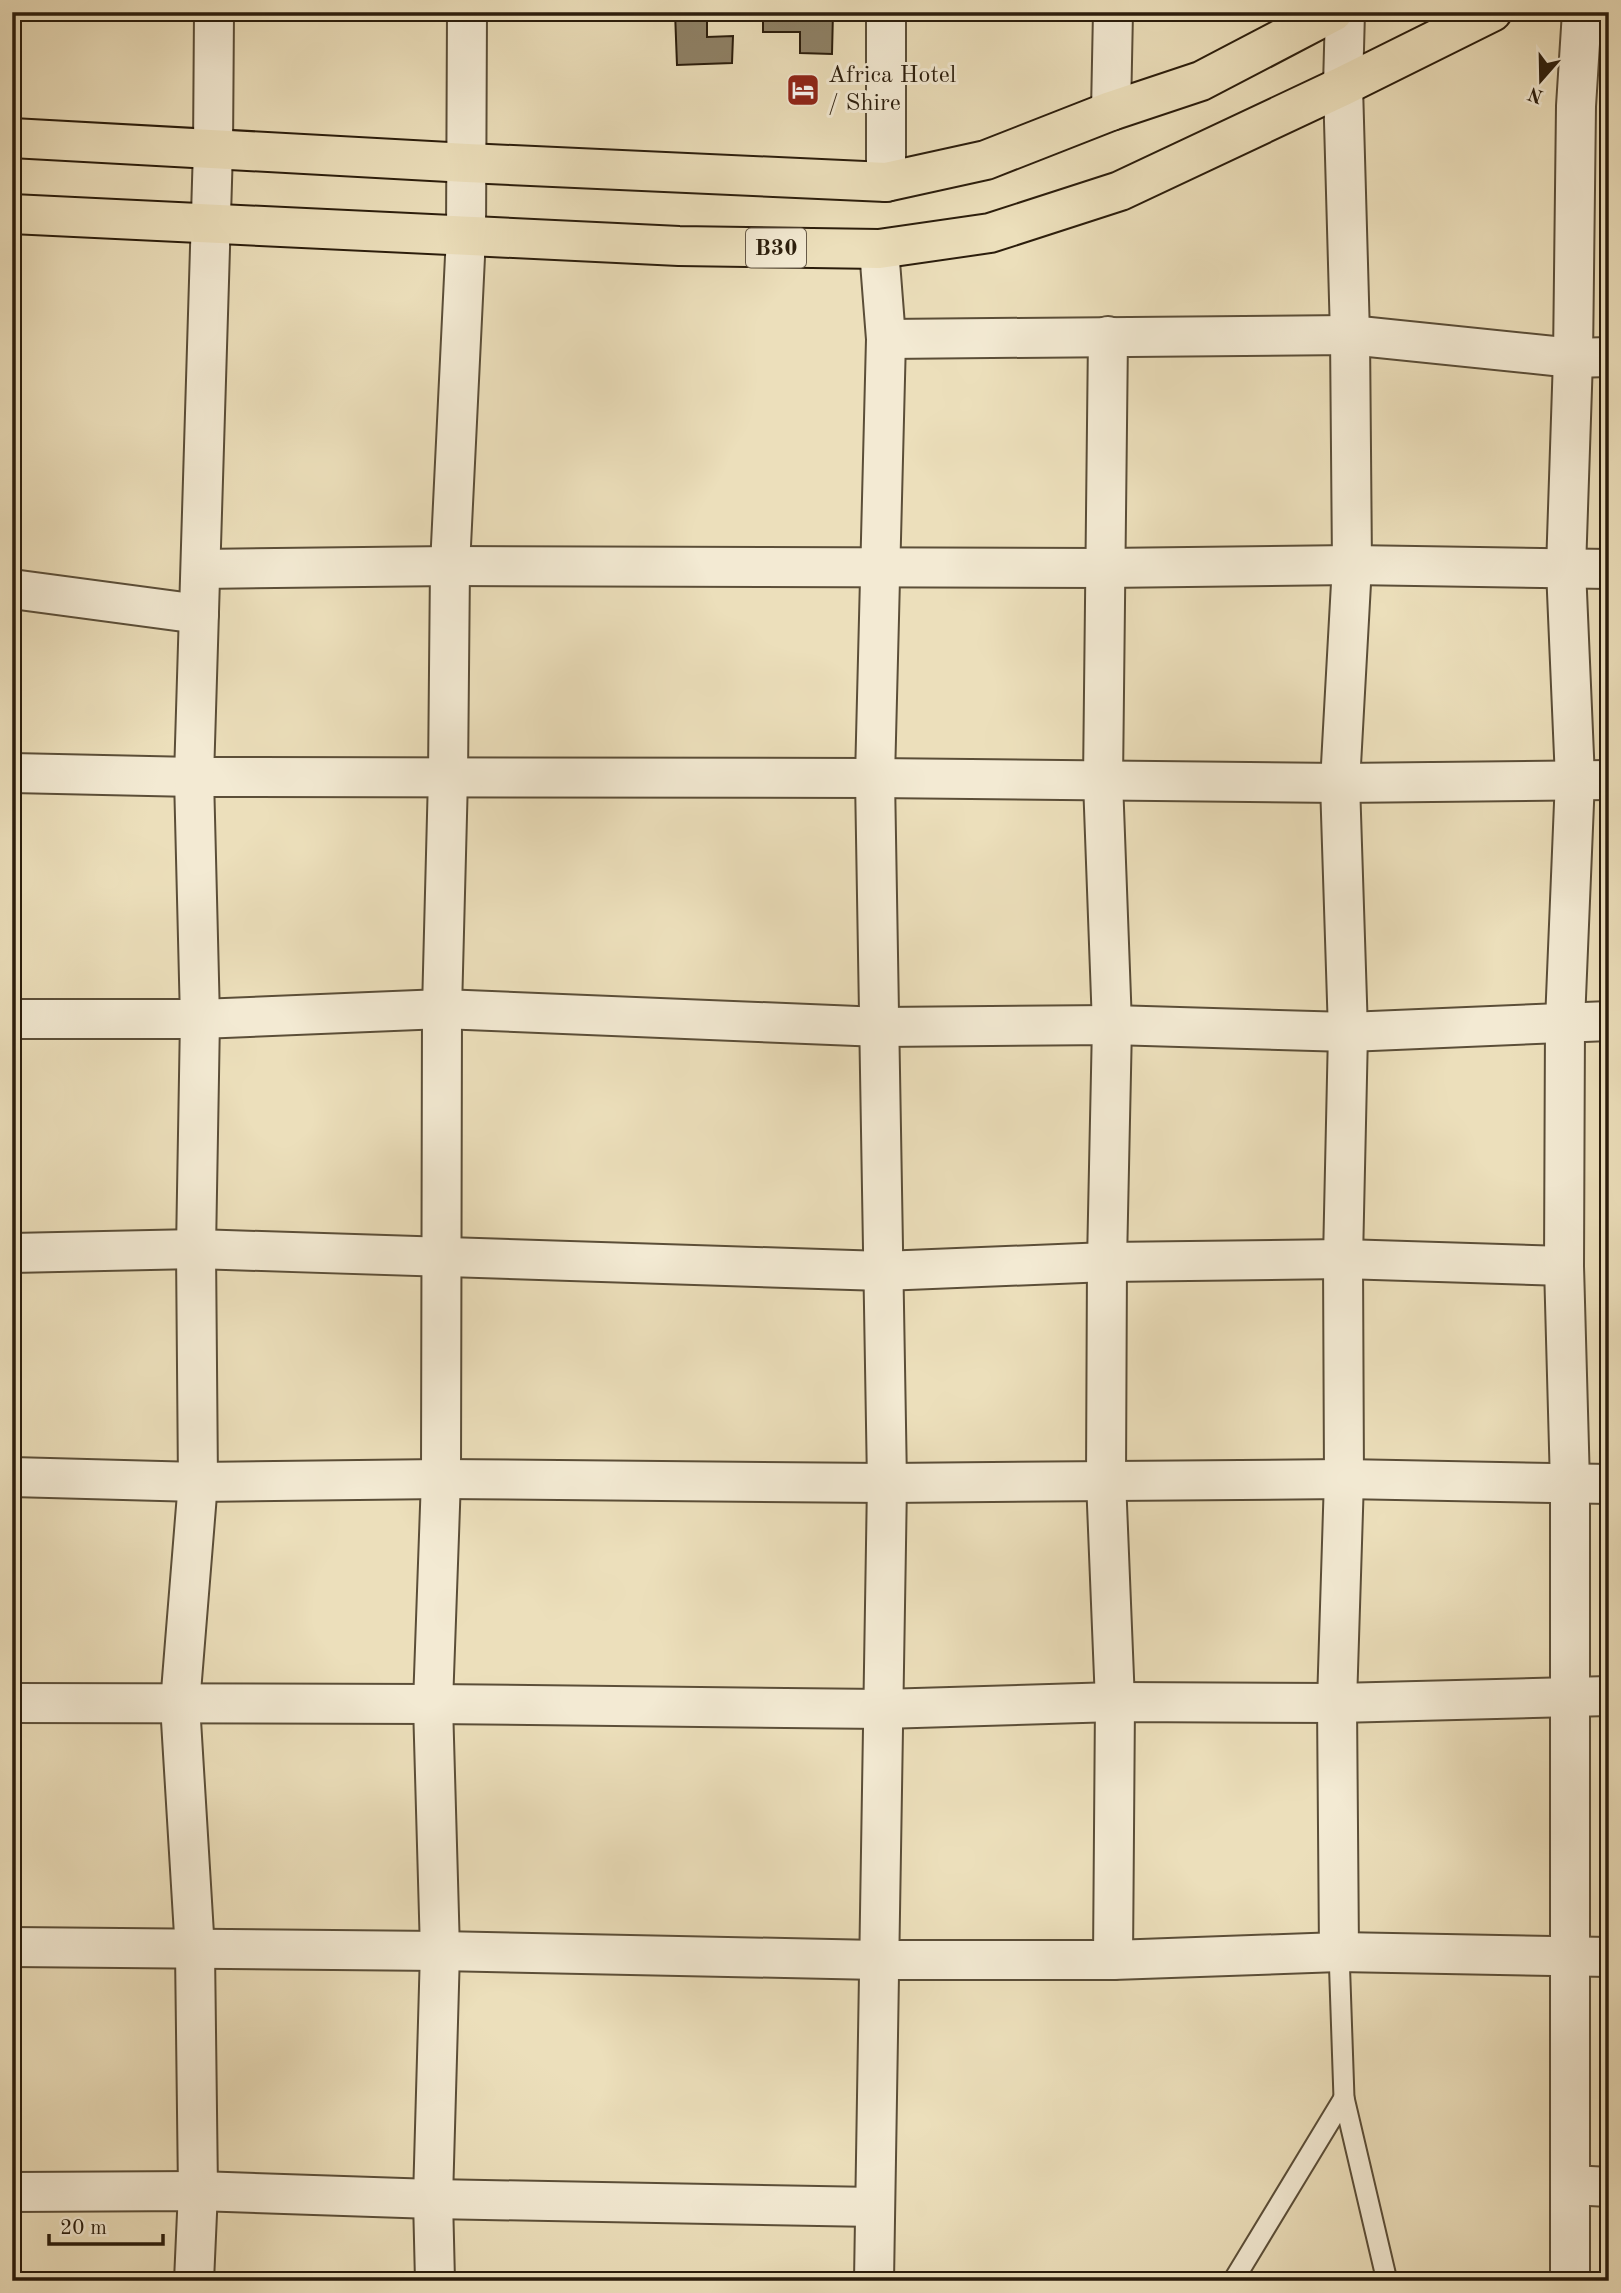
<svg xmlns="http://www.w3.org/2000/svg" width="1621" height="2293" font-family="'Old Standard TT',serif">
	<rect width="100%" height="100%" fill="#ecdfbb"/>
	<filter id="stains"><feTurbulence type="fractalNoise" baseFrequency=".00286" numOctaves="4"/><feColorMatrix values="0 0 0 0 .2 0 0 0 0 .09 0 0 0 0 .02 0 0 0 .5 -.17"/></filter>
	<radialGradient id="worn" r=".72"><stop offset=".6" stop-color="#630" stop-opacity="0"/><stop offset="1" stop-color="#630" stop-opacity=".3"/></radialGradient>
	<!-- building -->
	<g fill="#8f8267" stroke="#2b1d0c" stroke-width="2">
		<path d="M 675,12 L 707,12 L 707,37 L 733,36 L 732,63 L 677,65 Z"/>
		<path d="M 763,12 L 833,12 L 832,54 L 800,53 L 800,32 L 763,32 Z"/>
	</g>
	<g fill="none" stroke-linecap="round" stroke-linejoin="round">
		<defs>
			<g id="service">
				<path d="M 1339,1952 L 1344,2098 L 1387,2281"/>
				<path d="M 1233,2281 L 1344,2098"/>
			</g>
			<g id="minor">
				<path d="M 886,12 L 886,182"/>
				<path d="M 1111,111 L 1113,12"/>
				<path d="M 1108,336 L 1103,781 L 1112,1025 L 1107,1262 L 1106,1480 L 1115,1702 L 1113,1960"/>
				<path d="M 886,339 L 1350,335 L 1573,358 L 1609,357"/>
				<path d="M 201,569 L 450,566 L 1105,568 L 1352,565 L 1609,569"/>
				<path d="M 12,589 L 199,614"/>
				<path d="M 12,773 L 194,777 L 875,778 L 1340,783 L 1609,780"/>
				<path d="M 12,1019 L 200,1019 L 442,1009 L 881,1027 L 1112,1025 L 1348,1032 L 1609,1021"/>
				<path d="M 12,1253 L 196,1249 L 883,1271 L 1107,1262 L 1343,1259 L 1564,1266"/>
				<path d="M 12,1477 L 198,1482 L 441,1479 L 887,1483 L 1344,1479 L 1609,1484"/>
				<path d="M 12,1947 L 440,1951 L 878,1960 L 1113,1960 L 1339,1952 L 1609,1957"/>
				<path d="M 1339,1952 L 1337,1703 L 1344,1479 L 1343,1259 L 1348,1032 L 1340,783 L 1352,565 L 1350,335 L 1343,86 L 1345,12"/>
				<path d="M 1571,2185 L 1609,2187"/>
				<path d="M 12,2192 L 198,2191 L 433,2199 L 875,2207"/>
				<path d="M 194,2281 L 198,2191 L 195,1951 L 180,1704 L 198,1482 L 196,1249 L 200,1019 L 194,777 L 213,149 L 214,12"/>
				<path d="M 435,2281 L 433,2199 L 440,1951 L 433,1704 L 441,1479 L 442,1009 L 448,777 L 450,566 L 466,236 L 467,12"/>
				<path d="M 874,2281 L 887,1483 L 875,778 L 886,339 L 879,249"/>
				<path d="M 1570,2281 L 1570,1484 L 1564,1266 L 1565,1022 L 1575,779 L 1566,569 L 1573,358 L 1576,106 L 1582,12"/>
			</g>
			<path id="tertiary" d="M 12,1703 L 433,1704 L 882,1709 L 1115,1702 L 1337,1703 L 1609,1696"/>
			<g id="trunk">
				<path d="M 12,138 L 467,163 L 886,182 L 986,160 L 1111,111 L 1201,81 L 1333,12"/>
				<path d="M 12,214 L 679,246 L 879,249 L 990,233 L 1120,191 L 1343,86 L 1492,12"/>
			</g>
		</defs>
		<!-- service casing -->
		<use href="#service" stroke="#5b4e38" stroke-width="23"/>
		<!-- minor casing -->
		<use href="#minor" stroke="#5b4e38" stroke-width="42"/>
		<!-- tertiary casing -->
		<use href="#tertiary" stroke="#5b4e38" stroke-width="42"/>
		<!-- trunk casing -->
		<use href="#trunk" stroke="#2b1d0c" stroke-width="42"/>
		<!-- service -->
		<use href="#service" stroke="#f3ead3" stroke-width="19"/>
		<!-- minor -->
		<use href="#minor" stroke="#f3ead3" stroke-width="38"/>
		<!-- tertiary -->
		<use href="#tertiary" stroke="#f3ead3" stroke-width="38"/>
		<!-- trunk -->
		<use href="#trunk" stroke="#ecdfbb" stroke-width="38"/>
	</g>
	<!-- icons -->
	<defs>
		<symbol id="hotel-square" viewBox="-11 -11 22 22"><rect x="-9" y="-9" width="18" height="18" rx="4" fill="#8f2418" stroke="#f3ead3"/><path d="M-6-4.5h1.5V1H6V5H4.5V3h-9V5H-6ZM-4 0a1.8 1.8 0 1 1 3.6 0ZM.5 0V-2.5h3Q6-2.5 6 0Z" fill="#fff"/></symbol>
	</defs>
	<g fill-rule="evenodd">
		<use href="#hotel-square" x="784" y="71" width="38" height="38"/>
	</g>
	<g text-anchor="middle" dominant-baseline="central" stroke-width="6" stroke-linejoin="round" paint-order="stroke">
		<!-- shield labels -->
		<rect fill="#f3ead3" stroke="#675a48" stroke-width="2" x="746" y="228.5" width="60" height="39" rx="5"/>
		<g font-size="23" font-weight="bold" fill="#2b1d0c">
			<text x="776" y="248">B30</text>
		</g>
		<!-- poi labels -->
		<g font-size="24" fill="#2b1d0c" stroke="#f3ead3" text-anchor="start">
			<text x="828" y="76">Africa Hotel<tspan x="828" dy="28">/ Shire</tspan></text>
		</g>
	</g>
	<!-- margin -->
	<rect width="1621" height="2293" fill="none" stroke="#ecdfbb" stroke-width="42"/>
	<rect x="14" y="14" width="1593" height="2265" fill="none" stroke="#2b1d0c" stroke-width="3.5"/>
	<rect x="21" y="21" width="1579" height="2251" fill="none" stroke="#2b1d0c" stroke-width="2"/>
	<!-- north arrow -->
	<g transform="translate(1541 80) rotate(200)" stroke="#f3ead3" stroke-width="5" paint-order="stroke">
	<path d="M0-5L12 26L0 18L-12 26Z" fill="#2b1d0c"/>
	<text y="-10" font-size="19" font-weight="bold" text-anchor="middle" fill="#2b1d0c">N</text>
	</g>
	<!-- scale -->
	<path d="M49 2234v10h114v-10" fill="none" stroke="#2b1d0c" stroke-width="3.5"/>
	<text x="60" y="2234" font-size="21" fill="#2b1d0c" stroke="#f3ead3" stroke-width="5" paint-order="stroke">20 m</text>
	<rect width="100%" height="100%" filter="url(#stains)"/>
	<rect width="100%" height="100%" fill="url(#worn)"/>
</svg>
